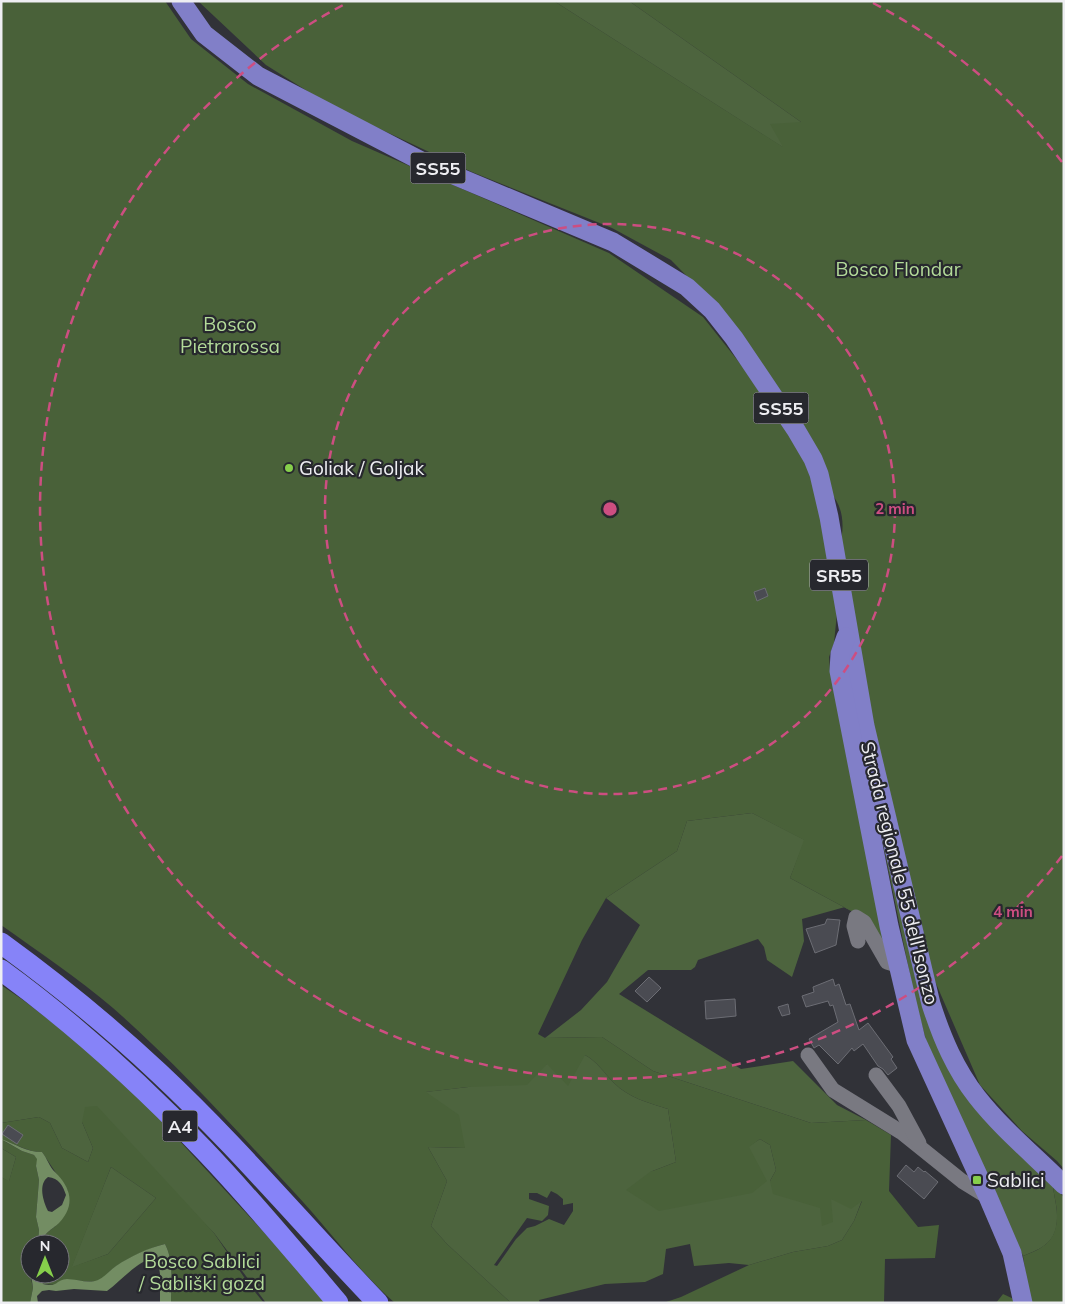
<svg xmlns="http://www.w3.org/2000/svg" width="1065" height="1304" font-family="Mulish,sans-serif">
	<rect width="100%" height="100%" fill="#313238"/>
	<!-- green -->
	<g fill="#4d643e" fill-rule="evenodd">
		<path d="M 554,1 L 629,1 L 801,122 L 784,148 Z"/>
		<path d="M 862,742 L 931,1027 L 1053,1183 C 1053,1194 1057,1204 1057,1215 C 1058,1241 1044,1248 1023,1256 L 930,1055 L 915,999 Z"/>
		<path d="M 752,813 L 805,840 L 790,878 L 853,912 L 845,907 L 802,919 L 804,941 L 792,977 L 767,960 L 764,947 L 758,939 L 698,960 L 695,967 L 691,970 L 648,970 L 619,994 L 741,1069 L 793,1061 L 837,1105 L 866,1120 L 811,1123 L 653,1071 L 602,1037 L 545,1038 L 581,1010 L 607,982 L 640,925 L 606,898 L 677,851 L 687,821 Z"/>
		<path d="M 1,985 L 23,1000 L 99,1058 L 152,1111 L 284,1254 L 325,1303 L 266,1303 L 214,1233 L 126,1145 L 82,1122 L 93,1148 L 88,1162 L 62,1148 L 50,1123 L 39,1117 L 1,1123 Z"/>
		<path d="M 585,1055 C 598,1062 604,1073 614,1083 C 629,1098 649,1103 668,1109 L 676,1162 L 650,1172 L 749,1146 L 760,1139 L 770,1145 L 776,1170 L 770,1181 L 831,1199 L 862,1200 L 854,1221 L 842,1240 L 828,1246 L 793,1252 L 749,1265 L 729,1263 L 694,1266 L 690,1244 L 666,1249 L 663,1274 L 645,1282 L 605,1284 L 539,1300 L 540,1303 L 511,1303 L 447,1244 L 431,1226 L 447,1181 L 428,1147 L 465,1148 L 425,1092 L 468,1087 L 547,1064 ZM 551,1191 L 557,1194 L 563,1199 L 563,1205 L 573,1203 L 573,1211 L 564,1225 L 549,1219 L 535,1226 L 527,1228 L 516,1239 L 497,1266 L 494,1265 L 527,1218 L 542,1221 L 548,1215 L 549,1206 L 529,1199 L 529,1193 L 537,1193 L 547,1198 Z"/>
		<path d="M 1,1148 L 16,1157 L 9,1182 L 1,1177 Z"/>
		<path d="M 111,1167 L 156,1198 L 108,1254 L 71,1268 Z"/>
	</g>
	<!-- forest -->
	<g fill="#496139" fill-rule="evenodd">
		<path d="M 1,1 L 165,1 L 191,39 L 248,84 L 352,141 L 609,253 L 703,317 L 742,366 L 800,451 L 809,472 L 820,514 L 837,613 L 834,643 L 829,657 L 830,670 L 888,950 L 866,919 L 790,878 L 804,840 L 752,813 L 687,821 L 677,851 L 606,898 L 582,940 L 538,1034 L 545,1038 L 602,1037 L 653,1071 L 811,1123 L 866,1120 L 891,1135 L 889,1191 L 918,1227 L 939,1225 L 935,1258 L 885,1259 L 884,1303 L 663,1303 L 681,1297 L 749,1265 L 793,1252 L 828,1246 L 842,1240 L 854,1221 L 862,1201 L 851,1209 L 831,1199 L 833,1222 L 822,1226 L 820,1208 L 773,1194 L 770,1181 L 776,1170 L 770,1145 L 760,1139 L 749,1147 L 767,1181 L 752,1193 L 659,1211 L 626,1190 L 650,1172 L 676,1162 L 668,1109 C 649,1103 629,1098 614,1083 C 604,1073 598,1062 585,1055 L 568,1086 L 547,1064 L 527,1085 L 468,1087 L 426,1092 L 459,1115 L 465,1148 L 428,1147 L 447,1181 L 431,1226 L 447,1244 L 511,1303 L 395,1303 C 357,1270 328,1228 293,1191 C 235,1129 178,1065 113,1008 C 78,978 39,952 1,925 Z"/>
		<path d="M 198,1 L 554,1 L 783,147 L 770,124 L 801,122 L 629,1 L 1064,1 L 1064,1169 L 1057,1161 L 1022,1131 L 980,1085 L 928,965 L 876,748 L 840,543 C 845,528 843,505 831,494 L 731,321 L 671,260 L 612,228 L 472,172 L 331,106 L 266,65 Z"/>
		<path d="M 97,1106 L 214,1233 L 250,1286 L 264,1303 L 171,1303 C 171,1284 174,1261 165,1244 C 148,1248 130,1257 115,1267 C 109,1271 104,1279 97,1281 C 84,1284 65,1274 55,1285 L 43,1284 L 40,1274 L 60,1274 L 60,1244 L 43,1244 C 42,1232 54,1230 59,1222 C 64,1213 66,1200 68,1191 L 42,1152 C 26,1152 18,1144 4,1141 L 22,1151 L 34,1155 L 38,1159 L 36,1166 L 39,1180 L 36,1217 L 39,1230 L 38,1244 L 30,1244 L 30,1274 L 33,1288 L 30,1303 L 1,1303 L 1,1177 L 9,1181 L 16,1157 L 1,1148 L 1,1123 L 39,1117 L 50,1123 L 62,1148 L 88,1162 L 93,1148 L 82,1122 L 85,1107 ZM 111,1167 L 156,1198 L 108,1254 L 72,1267 Z"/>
		<path d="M 1053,1183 L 1064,1198 L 1064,1303 L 1030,1303 L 1023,1256 C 1044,1248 1057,1241 1057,1215 C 1057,1204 1053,1194 1053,1183 Z"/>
		<path d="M 1003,1294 L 1016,1300 L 1016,1303 L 996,1303 Z"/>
	</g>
	<!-- water -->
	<g fill="#738d63" fill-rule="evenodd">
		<path d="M 1,1139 C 16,1144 26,1152 42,1152 C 47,1158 50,1168 55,1172 C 71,1188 76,1205 59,1223 C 52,1230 42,1233 43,1244 L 38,1244 L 39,1230 L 36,1217 L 39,1180 L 36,1166 L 37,1159 L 34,1155 L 22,1151 ZM 48,1177 C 59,1178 63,1186 66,1195 L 62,1205 L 52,1212 L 48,1211 C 43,1201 38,1184 48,1177 Z"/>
		<path d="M 165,1244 C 174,1261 171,1284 171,1303 L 160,1303 L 160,1274 L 158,1260 L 154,1258 C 137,1261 121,1281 107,1291 L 74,1289 L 56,1291 L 49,1290 L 42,1291 L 37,1296 L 38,1303 L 30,1303 L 33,1288 L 31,1274 L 40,1274 L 43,1284 C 58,1288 55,1280 67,1279 C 78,1279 88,1284 98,1280 C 105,1277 110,1270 116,1266 C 131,1256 148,1248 165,1244 Z"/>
	</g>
	<!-- building -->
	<g fill="#4a4b52" stroke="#6c6d74">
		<path d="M 765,588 L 768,596 L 757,601 L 754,592 Z"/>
		<path d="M 827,919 L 840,920 L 836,945 L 815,953 L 806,929 L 825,924 Z"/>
		<path d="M 649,977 L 661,988 L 647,1002 L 635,991 Z"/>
		<path d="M 833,979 L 835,986 L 839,984 L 846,1005 L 850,1004 L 859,1030 L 868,1023 L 893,1057 L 891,1059 L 897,1068 L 888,1075 L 883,1069 L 878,1066 L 863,1044 L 854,1051 L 852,1048 L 838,1064 L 819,1045 L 814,1048 L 809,1039 L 838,1022 L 833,1005 L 830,1006 L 828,1001 L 806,1007 L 802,996 L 814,992 L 813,987 Z"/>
		<path d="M 735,999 L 736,1016 L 706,1019 L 705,1001 Z"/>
		<path d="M 788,1004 L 790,1014 L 782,1016 L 778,1007 Z"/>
		<path d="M 8,1125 L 23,1135 L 17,1144 L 2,1134 Z"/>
		<path d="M 906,1165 L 914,1172 L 918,1167 L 924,1172 L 925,1171 L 938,1182 L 924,1199 L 897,1176 Z"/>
	</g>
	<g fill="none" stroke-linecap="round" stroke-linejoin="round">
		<!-- minor -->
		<g stroke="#797981" stroke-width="15">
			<path d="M 858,941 L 854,926 L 856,917 L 864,922 L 887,962 L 897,965"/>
			<path d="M 808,1055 L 833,1090 L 901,1132 L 962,1181 L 988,1197"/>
			<path d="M 876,1075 L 899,1106 L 919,1143"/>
		</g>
		<!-- major -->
		<g stroke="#817fc8" stroke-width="19">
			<path d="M 181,1 L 204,34 L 258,76 L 425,163 L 613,242 L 687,287 L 712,310 L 734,338 L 796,430 L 813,459 L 819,474 L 829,517 L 865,726 L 931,1004 C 942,1038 955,1069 977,1097 C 1002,1129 1035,1156 1064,1185"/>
			<path d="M 846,637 L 840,654 L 839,671 L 889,926 L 916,1040 L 988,1197 L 1012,1253 L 1023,1303"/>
		</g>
		<!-- highway -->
		<g stroke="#8683f8" stroke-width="21">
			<path d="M 1,943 C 56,983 109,1026 159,1073 C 236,1145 304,1226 378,1303"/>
			<path d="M 1,970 C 75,1024 140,1083 203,1149 C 250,1198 294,1251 338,1303"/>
		</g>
	</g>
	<!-- distance rings -->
	<g fill="none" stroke="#cd4e81" stroke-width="2.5" stroke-dasharray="9 6">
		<circle cx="610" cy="509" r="285"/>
		<path d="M1062 856A570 570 0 1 1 347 3M873 3A570 570 0 0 1 1062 162"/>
	</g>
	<!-- markers -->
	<g fill="#86cf4b" stroke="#27282e" stroke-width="2">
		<circle cx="289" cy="468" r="5"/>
		<rect x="972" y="1175" width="10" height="10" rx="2.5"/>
	</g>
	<g text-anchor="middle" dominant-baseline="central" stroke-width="4.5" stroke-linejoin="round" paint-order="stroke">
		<!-- shield labels -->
		<g fill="#27282e" stroke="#b2b3b7" stroke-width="1">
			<rect x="410.5" y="152.5" width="55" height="31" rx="4"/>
			<rect x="753.5" y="392.5" width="55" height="31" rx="4"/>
			<rect x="810" y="559.5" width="58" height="31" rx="4"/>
			<rect x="162.5" y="1110.5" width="35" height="31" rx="4"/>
		</g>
		<g font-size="18" font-weight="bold" fill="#eeeef2">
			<text x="438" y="168">SS55</text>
			<text x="781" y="408">SS55</text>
			<text x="839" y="575">SR55</text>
			<text x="180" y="1126">A4</text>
		</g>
		<!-- park labels -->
		<g font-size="19" fill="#b3db99" stroke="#27282e">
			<text x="898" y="269">Bosco Flondar</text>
			<text x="230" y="324">Bosco<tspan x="230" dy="22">Pietrarossa</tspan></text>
			<text x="202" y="1261">Bosco Sablici<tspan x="202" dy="22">/ Sabliški gozd</tspan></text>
		</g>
		<!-- poi labels -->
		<g font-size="19" fill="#eeeef2" stroke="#27282e" text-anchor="start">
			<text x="299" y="468">Goliak / Goljak</text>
			<text x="987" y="1180">Sablici</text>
		</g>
		<!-- street labels -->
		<g font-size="19" fill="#eeeef2" stroke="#27282e">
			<text transform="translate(900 873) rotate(76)">Strada regionale 55 dell'Isonzo</text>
		</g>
	</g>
	<circle cx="610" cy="509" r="8" fill="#cd4e81" stroke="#27282e" stroke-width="2.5"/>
	<g font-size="15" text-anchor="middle" font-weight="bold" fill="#cd4e81" stroke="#27282e" stroke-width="4.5" stroke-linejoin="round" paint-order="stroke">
		<text x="895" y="514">2 min</text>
		<text x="1013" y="917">4 min</text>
	</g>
	<!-- border -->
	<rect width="1065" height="1304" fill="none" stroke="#eeeef2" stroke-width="5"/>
	<!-- north arrow -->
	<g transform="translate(45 1259)"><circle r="24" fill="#27282e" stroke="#77777c"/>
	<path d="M0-4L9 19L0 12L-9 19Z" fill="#86cf4b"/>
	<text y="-8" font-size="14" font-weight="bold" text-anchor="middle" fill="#eeeef2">N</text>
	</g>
</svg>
